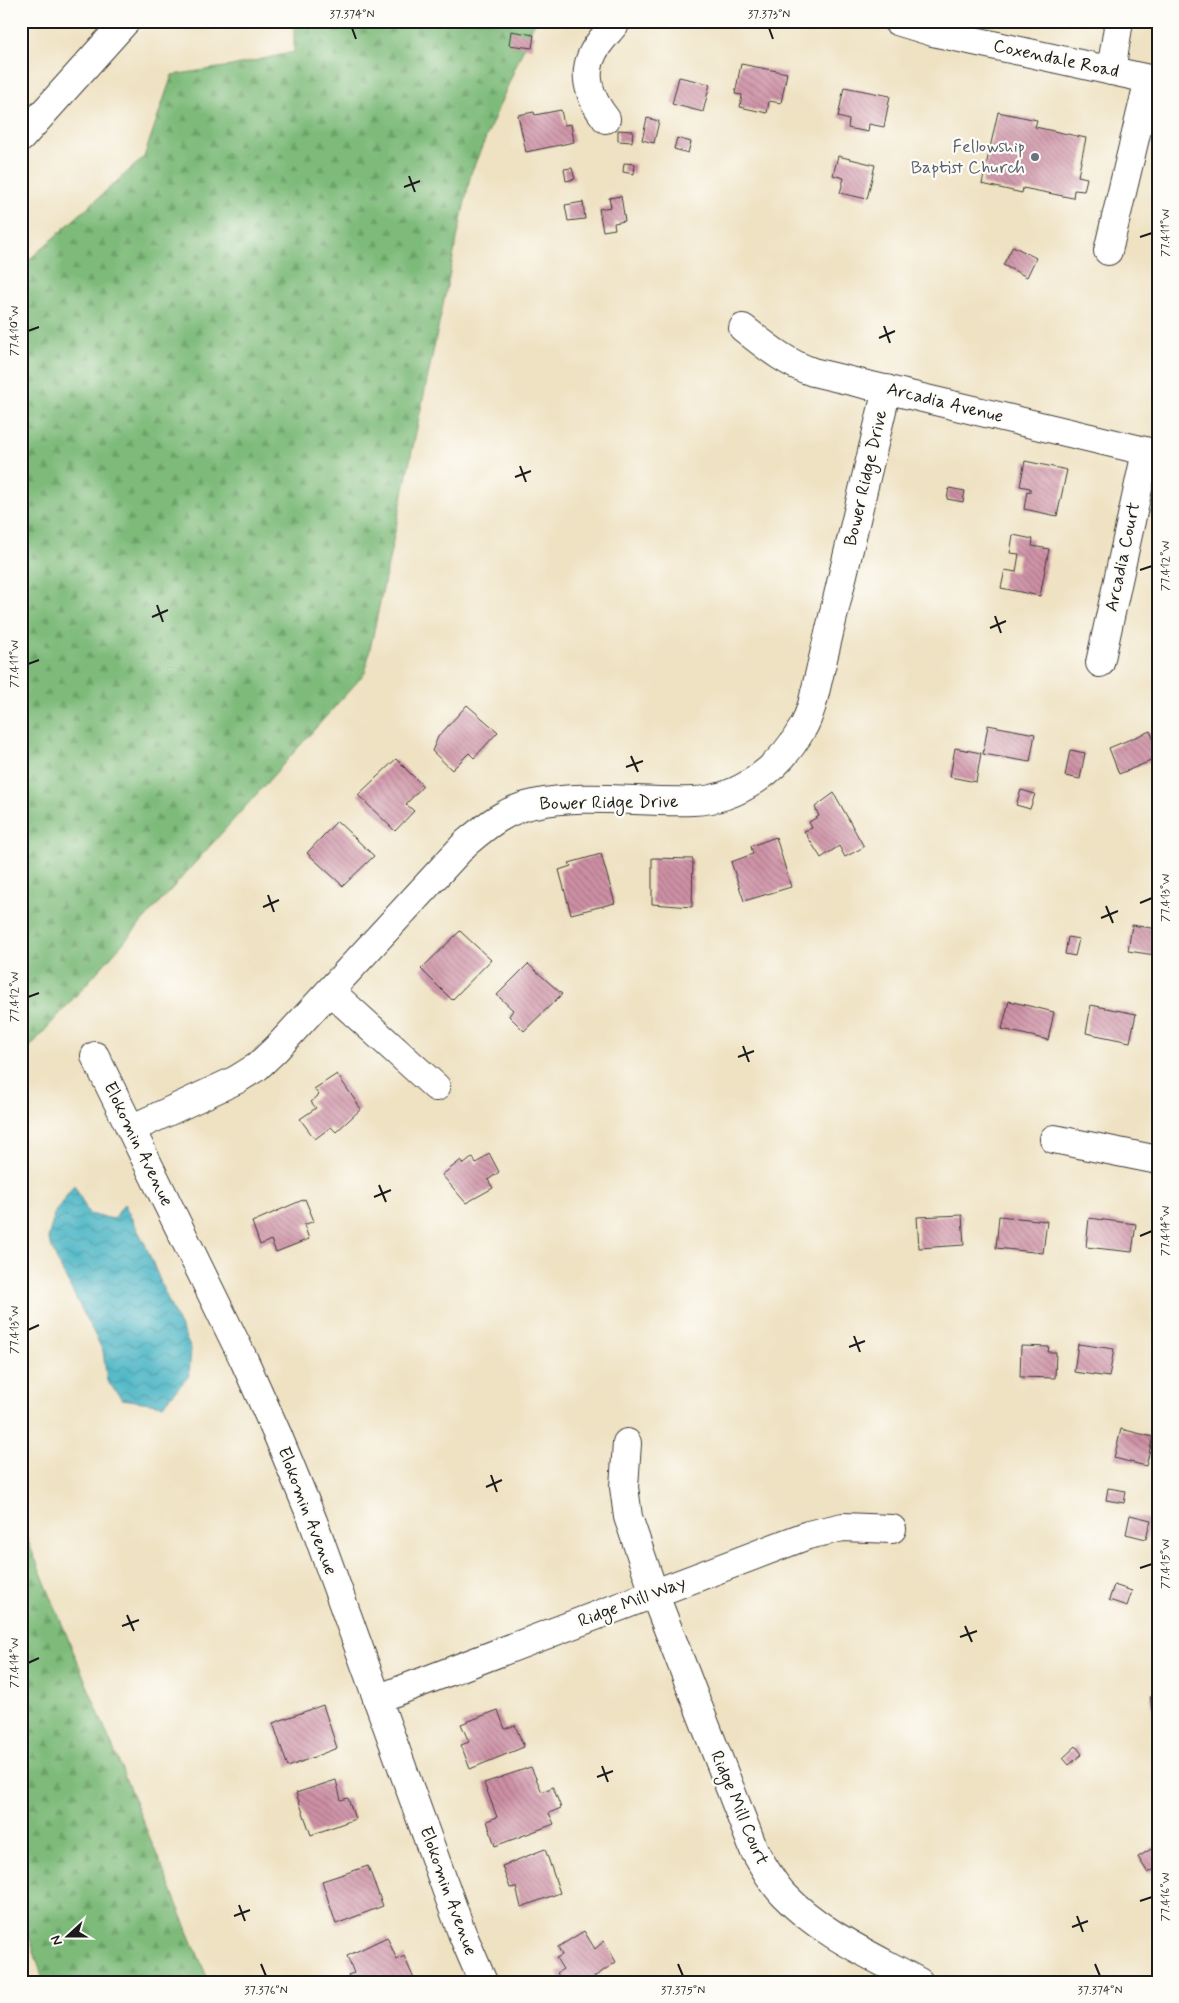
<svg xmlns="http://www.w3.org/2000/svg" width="1179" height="2003" font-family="Mynerve,sans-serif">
	<defs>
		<pattern id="forest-firs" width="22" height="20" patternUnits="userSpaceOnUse" patternTransform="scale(1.25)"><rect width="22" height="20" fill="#7ebb7a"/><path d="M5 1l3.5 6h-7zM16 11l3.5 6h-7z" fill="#6ca069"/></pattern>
		<pattern id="water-waves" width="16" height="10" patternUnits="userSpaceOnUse" patternTransform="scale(1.25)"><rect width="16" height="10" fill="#47b4c4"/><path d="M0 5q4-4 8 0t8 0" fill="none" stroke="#3a929e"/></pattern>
		<pattern id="building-back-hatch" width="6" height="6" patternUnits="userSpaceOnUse" patternTransform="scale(1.25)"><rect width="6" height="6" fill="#ce90a5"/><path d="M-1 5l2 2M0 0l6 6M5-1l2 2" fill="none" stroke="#a67586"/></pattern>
	</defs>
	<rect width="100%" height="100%" fill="#fdfcf7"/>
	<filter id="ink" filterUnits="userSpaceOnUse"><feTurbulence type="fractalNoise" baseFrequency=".02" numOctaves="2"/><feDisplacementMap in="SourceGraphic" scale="10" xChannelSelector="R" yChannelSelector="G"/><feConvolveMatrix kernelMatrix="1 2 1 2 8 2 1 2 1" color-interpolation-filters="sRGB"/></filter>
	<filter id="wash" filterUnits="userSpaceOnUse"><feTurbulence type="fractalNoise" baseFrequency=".0096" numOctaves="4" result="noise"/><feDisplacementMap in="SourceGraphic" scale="20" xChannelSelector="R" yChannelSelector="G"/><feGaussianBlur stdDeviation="1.12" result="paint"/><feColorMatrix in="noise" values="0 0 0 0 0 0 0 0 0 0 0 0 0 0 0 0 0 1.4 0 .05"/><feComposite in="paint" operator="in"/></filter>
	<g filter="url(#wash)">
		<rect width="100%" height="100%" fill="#efe2c3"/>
		<!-- forest -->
		<g fill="url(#forest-firs)" stroke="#4d6c4b">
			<path d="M 294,21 L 535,21 L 471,173 L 365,673 L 21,1057 L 21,267 L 144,157 L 172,75 L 231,66 L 294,52 Z"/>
			<path d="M 21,1524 L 209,1982 L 44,1982 L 21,1912 Z"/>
		</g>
		<!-- water -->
		<path fill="url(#water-waves)" stroke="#326870" d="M 74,1185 L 89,1214 L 114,1219 L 124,1204 L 145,1244 L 170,1305 L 191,1349 L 189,1376 L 163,1405 L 122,1399 L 107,1381 L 103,1351 L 58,1263 L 48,1238 L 55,1212 Z"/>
		<g id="blocks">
			<!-- building -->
			<g fill="url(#building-back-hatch)">
				<path d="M 511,31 L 534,35 L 532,48 L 509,45 Z"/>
				<path d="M 741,64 L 787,73 L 781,103 L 769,101 L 767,113 L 740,107 L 742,95 L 735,94 Z"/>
				<path d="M 679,77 L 710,84 L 703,112 L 672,104 Z"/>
				<path d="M 844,87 L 890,96 L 884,127 L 869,124 L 868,132 L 848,128 L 849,120 L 838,117 Z"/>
				<path d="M 561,110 L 564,125 L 571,124 L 574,142 L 526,152 L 518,115 L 534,112 L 535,115 Z"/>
				<path d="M 998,112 L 1037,120 L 1035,127 L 1086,138 L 1078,176 L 1087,178 L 1084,191 L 1074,190 L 1073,198 L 1023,188 L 1022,193 L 982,184 Z"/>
				<path d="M 647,118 L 659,121 L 654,143 L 642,140 Z"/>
				<path d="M 618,130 L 633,131 L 632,142 L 618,141 Z"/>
				<path d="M 677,138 L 691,142 L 688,153 L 674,149 Z"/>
				<path d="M 838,156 L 875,165 L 867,199 L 840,193 L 844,178 L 833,175 Z"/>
				<path d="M 624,163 L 635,164 L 634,174 L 623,172 Z"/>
				<path d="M 572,168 L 575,179 L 566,181 L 564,169 Z"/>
				<path d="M 621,196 L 625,221 L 614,223 L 615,229 L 603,231 L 599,209 L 611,207 L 609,198 Z"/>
				<path d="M 583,202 L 585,219 L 568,221 L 565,205 Z"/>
				<path d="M 1013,246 L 1036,258 L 1027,277 L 1003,265 Z"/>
				<path d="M 1025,461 L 1067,470 L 1057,516 L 1024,509 L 1027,491 L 1030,492 L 1030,488 L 1020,486 Z"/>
				<path d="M 949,488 L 965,491 L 963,502 L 947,499 Z"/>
				<path d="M 1013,535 L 1033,539 L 1032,546 L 1049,549 L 1040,596 L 1001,588 L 1005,570 L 1016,572 L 1019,554 L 1010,553 Z"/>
				<path d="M 467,705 L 498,732 L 474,758 L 469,753 L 452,770 L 432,751 L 438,737 Z"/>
				<path d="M 988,725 L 1035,734 L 1030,762 L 983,754 Z"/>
				<path d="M 1150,731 L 1158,750 L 1158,758 L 1119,774 L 1109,748 Z"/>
				<path d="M 955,748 L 981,753 L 976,782 L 950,777 Z"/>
				<path d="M 1070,750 L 1085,753 L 1080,779 L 1065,776 Z"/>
				<path d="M 396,759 L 423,786 L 406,804 L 414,811 L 395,831 L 358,795 Z"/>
				<path d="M 1021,790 L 1035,794 L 1030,809 L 1016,805 Z"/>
				<path d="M 834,793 L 864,847 L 845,857 L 839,846 L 821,858 L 804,831 L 812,828 L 809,822 L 819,816 L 815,807 Z"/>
				<path d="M 337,821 L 374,856 L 343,886 L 307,853 Z"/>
				<path d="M 776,837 L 791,887 L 744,901 L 731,862 L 753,854 L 751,846 Z"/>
				<path d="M 601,854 L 615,903 L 571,914 L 559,870 L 571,866 L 569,863 Z"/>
				<path d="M 652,858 L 693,859 L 692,907 L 652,904 Z"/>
				<path d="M 1132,925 L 1158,929 L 1155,955 L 1128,951 Z"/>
				<path d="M 460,931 L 491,960 L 452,1000 L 421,969 Z"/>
				<path d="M 1068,937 L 1079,939 L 1075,956 L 1065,954 Z"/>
				<path d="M 528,964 L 562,994 L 524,1031 L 509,1016 L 513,1010 L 497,995 Z"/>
				<path d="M 1009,1001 L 1054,1012 L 1048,1040 L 1002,1029 Z"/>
				<path d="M 1091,1005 L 1136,1014 L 1130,1042 L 1086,1033 Z"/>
				<path d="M 337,1074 L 361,1109 L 336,1132 L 331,1127 L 315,1139 L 300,1119 L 316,1108 L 311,1102 L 319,1095 L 314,1089 Z"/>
				<path d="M 489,1153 L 499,1172 L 488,1180 L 493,1188 L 466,1203 L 442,1175 L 461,1160 L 463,1165 L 473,1157 L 476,1164 Z"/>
				<path d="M 305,1199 L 314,1221 L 304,1225 L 309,1239 L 276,1252 L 271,1240 L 260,1245 L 252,1222 Z"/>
				<path d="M 962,1215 L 964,1245 L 919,1248 L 917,1217 Z"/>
				<path d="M 999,1216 L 1047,1221 L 1043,1253 L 996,1248 Z"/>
				<path d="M 1089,1218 L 1136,1224 L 1132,1252 L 1086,1247 Z"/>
				<path d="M 1078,1344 L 1114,1349 L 1109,1377 L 1074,1372 Z"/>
				<path d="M 1021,1346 L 1049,1347 L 1048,1352 L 1056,1352 L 1055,1378 L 1020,1377 Z"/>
				<path d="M 1121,1429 L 1153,1437 L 1146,1466 L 1114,1458 Z"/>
				<path d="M 1108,1488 L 1126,1491 L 1124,1503 L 1106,1500 Z"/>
				<path d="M 1130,1515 L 1151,1520 L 1146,1539 L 1126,1534 Z"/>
				<path d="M 1114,1585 L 1132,1591 L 1127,1606 L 1109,1600 Z"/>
				<path d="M 1158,1695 L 1158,1727 L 1157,1727 L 1150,1697 Z"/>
				<path d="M 323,1705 L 337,1748 L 288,1767 L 273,1723 Z"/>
				<path d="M 498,1710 L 505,1729 L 515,1725 L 524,1747 L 470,1769 L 461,1745 L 469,1742 L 461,1724 Z"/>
				<path d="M 1076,1746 L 1082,1754 L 1069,1765 L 1063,1758 Z"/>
				<path d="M 531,1767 L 542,1792 L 553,1787 L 561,1808 L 549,1813 L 554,1824 L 495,1846 L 487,1821 L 497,1817 L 484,1783 Z"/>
				<path d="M 336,1780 L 341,1800 L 348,1798 L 355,1819 L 311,1835 L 296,1793 Z"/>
				<path d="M 1158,1845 L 1158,1867 L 1148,1873 L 1138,1857 Z"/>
				<path d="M 545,1849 L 560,1893 L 521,1907 L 516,1887 L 510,1888 L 502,1866 Z"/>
				<path d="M 368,1866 L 383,1906 L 336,1924 L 322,1881 Z"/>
				<path d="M 584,1931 L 595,1949 L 604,1941 L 616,1962 L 587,1982 L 562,1982 L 557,1973 L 563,1969 L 556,1958 L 562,1955 L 558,1947 Z"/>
				<path d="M 387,1937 L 397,1960 L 404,1956 L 415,1981 L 351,1982 L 348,1975 L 354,1973 L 347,1956 Z"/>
			</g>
		</g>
	</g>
	<g filter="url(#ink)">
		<use href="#blocks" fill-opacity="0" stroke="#3c3a35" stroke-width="1"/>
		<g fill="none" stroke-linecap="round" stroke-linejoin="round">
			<defs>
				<g id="minor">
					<path d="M 897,21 L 933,32 L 1158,81"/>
					<path d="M 1111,71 L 1119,21"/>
					<path d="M 606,119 C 591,100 581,76 593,53 C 598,42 610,31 617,21"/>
					<path d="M 21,138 L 126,21"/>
					<path d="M 1108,251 L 1149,79"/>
					<path d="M 743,328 C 766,346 786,363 813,372 L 1158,454"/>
					<path d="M 1100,663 L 1146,452"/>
					<path d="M 330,991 L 436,1087"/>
					<path d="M 95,1056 L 244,1360 L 278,1436 L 313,1521 L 462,1933 L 483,1982"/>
					<path d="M 131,1129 L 236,1080 L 257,1067 L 276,1049 L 466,843 C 486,826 507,809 534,804 C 585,793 640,803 693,801 C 739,800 780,768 802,729 C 807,722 809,713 812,705 L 887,389"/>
					<path d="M 1054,1139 L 1158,1160"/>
					<path d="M 627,1443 L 624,1487 L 628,1517 L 654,1593 L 754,1850 C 763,1866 772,1882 784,1895 C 821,1934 873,1956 919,1982"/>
					<path d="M 377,1699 L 808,1535 L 843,1527 L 892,1529"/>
				</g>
			</defs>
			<!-- minor casing -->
			<use href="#minor" stroke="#3c3a35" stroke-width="30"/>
			<!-- minor -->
			<use href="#minor" stroke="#fff" stroke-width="28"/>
		</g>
	</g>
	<!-- ticks -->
	<path fill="none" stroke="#1c1c1c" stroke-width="2" d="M 352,28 L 356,39M 769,28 L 773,39M 409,176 L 415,192M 404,187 L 420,181M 1140,237 L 1152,233M 884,326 L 890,343M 28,331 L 39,327M 879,338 L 895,331M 520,466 L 526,482M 515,477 L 531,471M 1140,570 L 1152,566M 157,605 L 163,622M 995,616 L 1001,633M 152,617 L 168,610M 990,628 L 1006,621M 28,664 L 39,660M 631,756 L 638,772M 626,767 L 643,761M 268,895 L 274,912M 1140,903 L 1152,898M 1106,906 L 1113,923M 263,907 L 279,900M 1101,918 L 1118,911M 28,997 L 39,993M 743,1046 L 749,1062M 738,1057 L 754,1051M 379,1185 L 386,1202M 374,1197 L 391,1190M 1140,1236 L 1152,1231M 28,1330 L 39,1325M 854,1336 L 860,1352M 849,1347 L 865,1341M 491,1475 L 497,1492M 486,1487 L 502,1480M 1140,1568 L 1152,1564M 127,1615 L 134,1631M 122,1626 L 139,1620M 965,1626 L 972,1642M 960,1637 L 977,1631M 28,1663 L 39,1658M 602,1766 L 608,1782M 597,1777 L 613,1771M 1140,1901 L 1152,1897M 239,1905 L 245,1921M 234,1916 L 250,1910M 1077,1916 L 1083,1932M 1072,1927 L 1088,1921M 261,1964 L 266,1976M 678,1964 L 683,1976M 1095,1964 L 1100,1976"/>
	<!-- markers -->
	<circle fill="#6b7280" stroke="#fdfcf7" stroke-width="2" cx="1035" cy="157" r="5"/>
	<g text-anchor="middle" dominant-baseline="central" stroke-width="4.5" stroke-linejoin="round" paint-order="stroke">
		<!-- street labels -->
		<g font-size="18" fill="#1c1c1c" stroke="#fdfcf7">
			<text transform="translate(1056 59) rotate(12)">Coxendale Road</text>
			<text transform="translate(945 403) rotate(14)">Arcadia Avenue</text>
			<text transform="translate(866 478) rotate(-77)">Bower Ridge Drive</text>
			<text transform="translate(1123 557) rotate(-78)">Arcadia Court</text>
			<text transform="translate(609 803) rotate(-1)">Bower Ridge Drive</text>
			<text transform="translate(138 1144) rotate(64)">Elokomin Avenue</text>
			<text transform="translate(307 1511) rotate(69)">Elokomin Avenue</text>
			<text transform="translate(632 1602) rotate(-21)">Ridge Mill Way</text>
			<text transform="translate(739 1808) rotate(67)">Ridge Mill Court</text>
			<text transform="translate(448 1891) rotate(70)">Elokomin Avenue</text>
		</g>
		<!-- worship labels -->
		<g font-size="18" fill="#5b616d" stroke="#fdfcf7" text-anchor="end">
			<text x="1025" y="147">Fellowship<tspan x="1025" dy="21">Baptist Church</tspan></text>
		</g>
	</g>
	<!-- margin -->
	<rect width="1179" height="2003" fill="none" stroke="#fdfcf7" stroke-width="55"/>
	<!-- north arrow -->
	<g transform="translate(68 1936) rotate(249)" stroke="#fdfcf7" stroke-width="4" paint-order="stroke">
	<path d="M0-4L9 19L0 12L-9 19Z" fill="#1c1c1c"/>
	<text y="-8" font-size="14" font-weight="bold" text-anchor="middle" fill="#1c1c1c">N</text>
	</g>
	<rect x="28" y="28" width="1124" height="1948" fill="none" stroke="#1c1c1c" stroke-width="2"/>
	<g font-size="12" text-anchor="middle" fill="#1c1c1c">
		<text x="352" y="18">37.374°N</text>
		<text x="769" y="18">37.373°N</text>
		<text transform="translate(1165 233) rotate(-90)" y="4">77.411°W</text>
		<text transform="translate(14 331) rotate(-90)" y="4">77.410°W</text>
		<text transform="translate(1165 566) rotate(-90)" y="4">77.412°W</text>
		<text transform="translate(14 664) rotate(-90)" y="4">77.411°W</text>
		<text transform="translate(1165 898) rotate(-90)" y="4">77.413°W</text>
		<text transform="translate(14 997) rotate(-90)" y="4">77.412°W</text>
		<text transform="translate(1165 1231) rotate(-90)" y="4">77.414°W</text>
		<text transform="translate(14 1330) rotate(-90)" y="4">77.413°W</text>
		<text transform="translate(1165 1564) rotate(-90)" y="4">77.415°W</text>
		<text transform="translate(14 1663) rotate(-90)" y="4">77.414°W</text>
		<text transform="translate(1165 1897) rotate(-90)" y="4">77.416°W</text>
		<text x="266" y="1994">37.376°N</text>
		<text x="683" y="1994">37.375°N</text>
		<text x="1100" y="1994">37.374°N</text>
	</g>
</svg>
